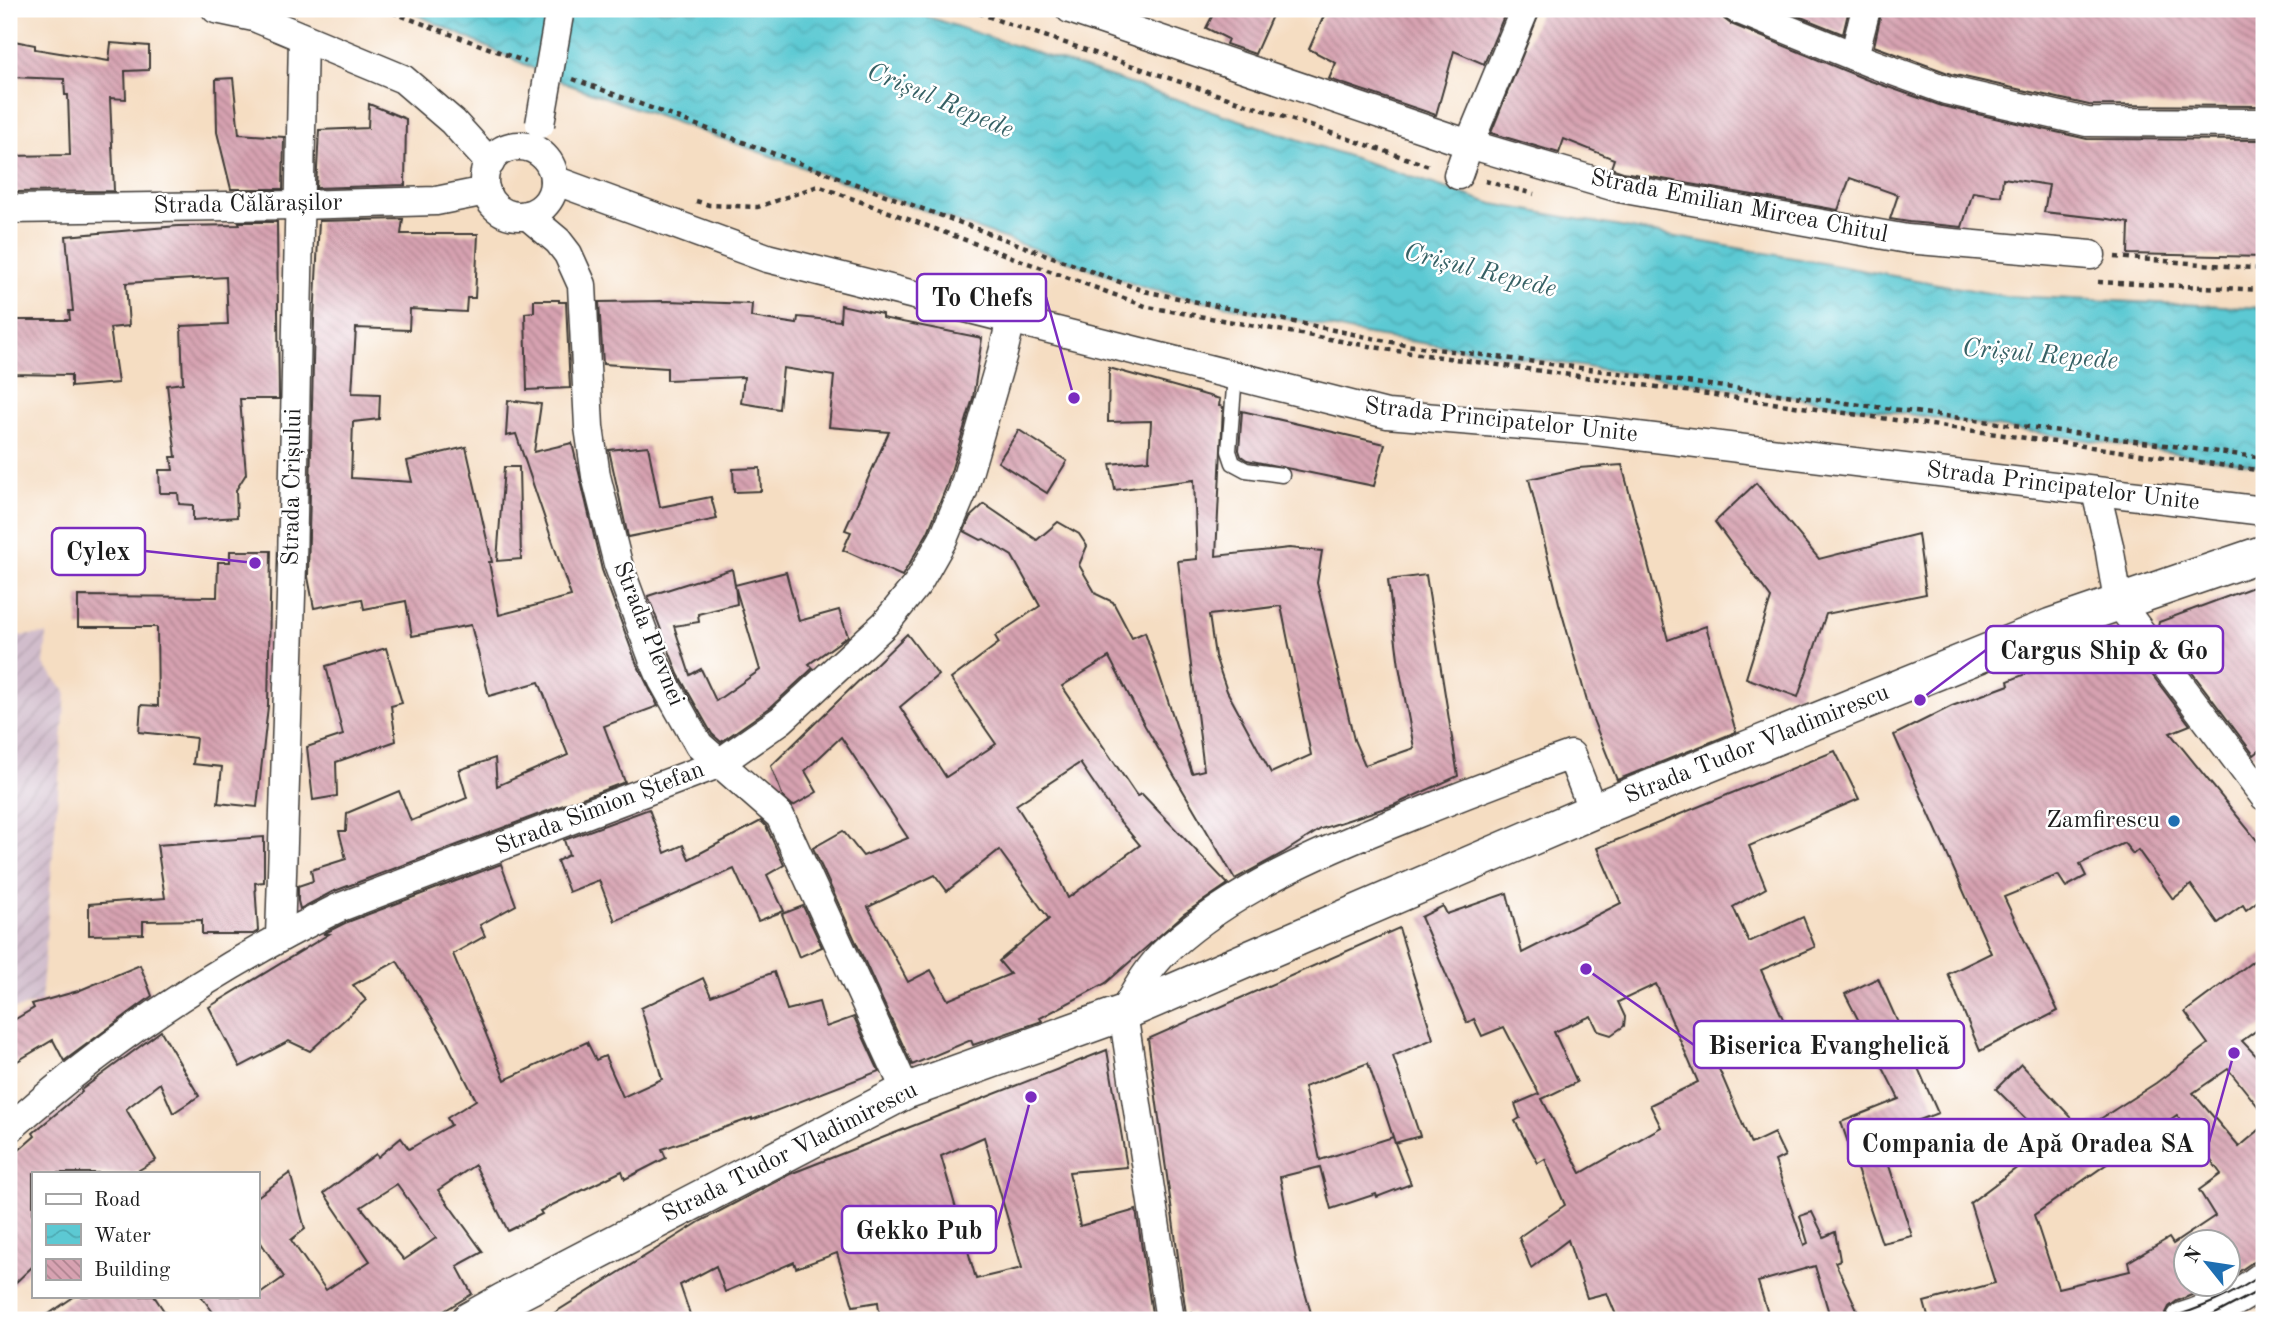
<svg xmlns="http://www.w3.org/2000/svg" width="2273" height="1329" font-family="'Old Standard TT',serif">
	<defs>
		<pattern id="industrial-furrows" width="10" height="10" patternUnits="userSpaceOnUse" patternTransform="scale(1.75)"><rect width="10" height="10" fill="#d1bdcc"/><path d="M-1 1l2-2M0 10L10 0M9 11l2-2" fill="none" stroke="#b3a2af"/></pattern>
		<pattern id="water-waves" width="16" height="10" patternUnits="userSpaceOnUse" patternTransform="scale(1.75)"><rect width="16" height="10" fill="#5cc9d3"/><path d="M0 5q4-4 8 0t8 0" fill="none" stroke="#4facb5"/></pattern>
		<pattern id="building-back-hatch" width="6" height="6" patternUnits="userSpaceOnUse" patternTransform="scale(1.75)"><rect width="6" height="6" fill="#d7a2b1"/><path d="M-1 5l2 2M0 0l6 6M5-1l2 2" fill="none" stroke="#ae838f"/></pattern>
	</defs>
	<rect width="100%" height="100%" fill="#fff"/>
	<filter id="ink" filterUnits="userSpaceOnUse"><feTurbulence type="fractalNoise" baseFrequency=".0143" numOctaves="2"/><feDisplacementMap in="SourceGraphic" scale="14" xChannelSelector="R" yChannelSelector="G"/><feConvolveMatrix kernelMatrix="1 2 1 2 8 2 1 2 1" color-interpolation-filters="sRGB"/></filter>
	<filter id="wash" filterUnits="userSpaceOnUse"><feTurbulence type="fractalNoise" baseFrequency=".00686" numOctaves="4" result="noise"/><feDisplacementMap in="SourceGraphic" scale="28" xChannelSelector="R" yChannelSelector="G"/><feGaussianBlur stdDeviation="1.57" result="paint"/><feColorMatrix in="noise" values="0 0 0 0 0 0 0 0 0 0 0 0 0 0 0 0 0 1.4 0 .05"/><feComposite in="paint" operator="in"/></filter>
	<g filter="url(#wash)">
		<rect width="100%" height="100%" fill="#f5ddc2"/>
		<!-- industrial -->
		<path fill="url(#industrial-furrows)" d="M 9,599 L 15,599 L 15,636 L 47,634 L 44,665 L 66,692 L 41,1002 L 9,1011 Z"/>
		<!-- water -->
		<path fill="url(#water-waves)" stroke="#3c7278" stroke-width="2" d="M 405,9 L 904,9 L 1493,204 L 2005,296 L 2264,308 L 2264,466 L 1368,335 L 1148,289 L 567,84 Z"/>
		<g id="blocks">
			<!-- building -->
			<g fill="url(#building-back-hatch)" fill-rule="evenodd">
				<path d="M 1216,9 L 1275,9 L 1255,54 L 1226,44 L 1228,39 L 1206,28 Z"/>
				<path d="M 1327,9 L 1507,9 L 1484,64 L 1454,51 L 1436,115 L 1329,79 L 1336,63 L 1309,49 Z"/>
				<path d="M 1541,9 L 1721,9 L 1724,19 L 1731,24 L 1865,79 L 1942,106 L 2087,139 L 2264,140 L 2264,257 L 2128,254 L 2129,223 L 2109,219 L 2044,212 L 2049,185 L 2003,178 L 2001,196 L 1973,192 L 1962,227 L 1909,222 L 1890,219 L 1898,195 L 1850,178 L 1838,210 L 1623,172 L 1611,168 L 1614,159 L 1564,139 L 1559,153 L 1491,133 Z"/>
				<path d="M 1781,9 L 1849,9 L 1843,34 Z"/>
				<path d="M 1882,9 L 2264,9 L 2264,106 L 2089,105 L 1951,74 L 1874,46 Z"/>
				<path d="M 9,40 L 35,45 L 35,49 L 109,61 L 111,43 L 149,46 L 149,70 L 125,71 L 126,99 L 110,98 L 114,191 L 9,192 L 9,156 L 70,155 L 68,95 L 65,95 L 64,79 L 9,77 Z"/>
				<path d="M 233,78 L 239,134 L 284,137 L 283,189 L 231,189 L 217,132 L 216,79 Z"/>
				<path d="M 369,104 L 406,119 L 405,185 L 316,188 L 319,130 L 368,128 Z"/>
				<path d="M 403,219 L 401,234 L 478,234 L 475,298 L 467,298 L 466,312 L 410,309 L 409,330 L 356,328 L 352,393 L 380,394 L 379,419 L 353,422 L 351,478 L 412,482 L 407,461 L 466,447 L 492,562 L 489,562 L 499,615 L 571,596 L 516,434 L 506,436 L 508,400 L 541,404 L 534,452 L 572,443 L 602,570 L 636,662 L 658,706 L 604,726 L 625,782 L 332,892 L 300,909 L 298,901 L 298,886 L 313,881 L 311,870 L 346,859 L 339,831 L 346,831 L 347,813 L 399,791 L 411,821 L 467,798 L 459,770 L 495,758 L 497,786 L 568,755 L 539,682 L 489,696 L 471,625 L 412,636 L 406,601 L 364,609 L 362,599 L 314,608 L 308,577 L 314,319 L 319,221 Z"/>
				<path d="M 239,222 L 277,222 L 279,399 L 240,399 L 246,474 L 236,490 L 237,517 L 193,520 L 193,505 L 179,504 L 178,493 L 160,493 L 159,470 L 173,470 L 171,457 L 176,457 L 167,385 L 183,383 L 181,326 L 228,324 L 226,277 L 126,283 L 129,326 L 110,328 L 118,383 L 71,387 L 71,375 L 9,374 L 9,320 L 70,320 L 69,311 L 73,311 L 66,236 L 178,226 L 240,225 Z"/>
				<path d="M 534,300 L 559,300 L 559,302 L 566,302 L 570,388 L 527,390 L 525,313 L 534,312 Z"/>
				<path d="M 668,301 L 752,304 L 751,317 L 797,324 L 798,317 L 840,321 L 841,305 L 882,314 L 882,318 L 982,338 L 973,398 L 947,485 L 928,532 L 902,576 L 843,550 L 851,532 L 845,530 L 889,432 L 829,427 L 834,376 L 783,368 L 779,409 L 741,403 L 744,377 L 667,380 L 667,368 L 603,364 L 599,302 Z"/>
				<path d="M 1109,368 L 1220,399 L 1219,406 L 1223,407 L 1216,556 L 1289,548 L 1322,551 L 1317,583 L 1354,740 L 1365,765 L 1414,748 L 1399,666 L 1388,580 L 1426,575 L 1458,776 L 1394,805 L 1321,829 L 1283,853 L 1235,879 L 1145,726 L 1109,657 L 1062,686 L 1137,796 L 1142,794 L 1228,884 L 1184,914 L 1106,983 L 1040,1018 L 1042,1021 L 973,1045 L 971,1040 L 912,1065 L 813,848 L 843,831 L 863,856 L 908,838 L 841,737 L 805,771 L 817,792 L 793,806 L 783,797 L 771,766 L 907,634 L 938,675 L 900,707 L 946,777 L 996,744 L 951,679 L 999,643 L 995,636 L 1040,606 L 1012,556 L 984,539 L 981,540 L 964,531 L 970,517 L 984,504 L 1037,540 L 1058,522 L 1079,534 L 1087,546 L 1079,565 L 1096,594 L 1113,602 L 1132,638 L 1145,632 L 1192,773 L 1204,770 L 1178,561 L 1197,559 L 1194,480 L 1115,490 L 1110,464 L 1149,460 L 1151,421 L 1108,422 ZM 1281,606 L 1311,755 L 1271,773 L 1227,691 L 1215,656 L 1209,615 ZM 1080,763 L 1118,819 L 1140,845 L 1068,898 L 1047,854 L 1016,805 ZM 999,850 L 1049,919 L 999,961 L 1010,974 L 948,1000 L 931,970 L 908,982 L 868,907 L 935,875 L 947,891 Z"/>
				<path d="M 1242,411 L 1385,444 L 1374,486 L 1247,460 L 1241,456 L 1239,450 Z"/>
				<path d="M 1019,430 L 1067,461 L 1047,493 L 998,462 Z"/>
				<path d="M 648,446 L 660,507 L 711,497 L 717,519 L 628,537 L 609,450 Z"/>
				<path d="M 1622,465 L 1668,640 L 1706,626 L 1736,732 L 1617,780 L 1590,712 L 1559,603 L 1529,479 L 1578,468 Z"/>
				<path d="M 504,467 L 519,467 L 521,559 L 497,561 Z"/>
				<path d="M 760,468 L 761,491 L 734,492 L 733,469 Z"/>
				<path d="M 1756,483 L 1819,559 L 1918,534 L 1926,594 L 1826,614 L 1798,697 L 1746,678 L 1771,598 L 1715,522 Z"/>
				<path d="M 230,551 L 271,551 L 268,706 L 257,807 L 218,803 L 222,767 L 193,764 L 196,738 L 139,732 L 141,705 L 158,706 L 157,627 L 78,627 L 78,596 L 217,597 L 218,562 L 230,562 Z"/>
				<path d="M 732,569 L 735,585 L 786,572 L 799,621 L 839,610 L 848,636 L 809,664 L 813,668 L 771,707 L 721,742 L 712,734 L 678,674 L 648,596 ZM 735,586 L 760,670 L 716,701 L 701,669 L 690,675 L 674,626 L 699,622 L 698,614 L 737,604 Z"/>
				<path d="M 2264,583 L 2264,747 L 2254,755 L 2158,627 L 2159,622 Z"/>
				<path d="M 2122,635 L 2190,725 L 2170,733 L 2264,849 L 2264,896 L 2246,910 L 2243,905 L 2218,923 L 2191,885 L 2173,899 L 2138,850 L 2133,854 L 2124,843 L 2080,864 L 2086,876 L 2066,887 L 2058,875 L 2004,897 L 2058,1011 L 1980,1051 L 1948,974 L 1991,953 L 1894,735 L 1952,706 L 2009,685 L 2008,681 Z"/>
				<path d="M 386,648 L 402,703 L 391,706 L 396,741 L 336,762 L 337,796 L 313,800 L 307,747 L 343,735 L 326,666 Z"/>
				<path d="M 1835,751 L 1859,799 L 1749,846 L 1766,888 L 1733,907 L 1749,942 L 1803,917 L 1815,947 L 1761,970 L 1788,1030 L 1716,1062 L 1751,1144 L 1774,1133 L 1785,1156 L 1775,1161 L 1804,1245 L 1808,1243 L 1800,1216 L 1812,1212 L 1824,1237 L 1835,1232 L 1840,1260 L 1835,1262 L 1862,1320 L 1831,1320 L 1815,1266 L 1758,1282 L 1770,1320 L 1618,1320 L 1607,1293 L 1587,1298 L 1568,1240 L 1531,1268 L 1519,1237 L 1565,1205 L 1545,1159 L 1538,1163 L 1515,1121 L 1520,1118 L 1515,1104 L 1539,1094 L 1504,1027 L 1482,1036 L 1474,1019 L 1467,1023 L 1421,917 L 1443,906 L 1447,914 L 1507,893 L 1522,953 L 1621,903 L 1597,848 ZM 1656,984 L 1698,1082 L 1650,1105 L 1661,1127 L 1581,1173 L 1542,1099 L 1577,1082 L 1554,1032 L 1591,1016 L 1598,1031 L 1611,1035 L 1624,1026 L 1625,1017 L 1618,1002 Z"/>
				<path d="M 649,809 L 665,853 L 683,845 L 689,859 L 761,821 L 766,826 L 784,865 L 767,875 L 784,911 L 758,921 L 734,869 L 615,921 L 599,880 L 569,892 L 557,861 L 569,855 L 564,840 Z"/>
				<path d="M 264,837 L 264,882 L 255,883 L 258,931 L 253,934 L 202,934 L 202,920 L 143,921 L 143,934 L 89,935 L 89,904 L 165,898 L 157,845 Z"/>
				<path d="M 501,864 L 516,905 L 480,925 L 485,936 L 453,954 L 505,1080 L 587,1042 L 596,1060 L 605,1056 L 623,1097 L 662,1079 L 641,1008 L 703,978 L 711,996 L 774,972 L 787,1010 L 819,1002 L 826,1027 L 854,1017 L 879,1071 L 752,1120 L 752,1118 L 662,1149 L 666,1158 L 625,1179 L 622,1171 L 540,1211 L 542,1214 L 508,1231 L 475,1165 L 438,1190 L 483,1252 L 457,1266 L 472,1294 L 429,1320 L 219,1320 L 201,1296 L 257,1296 L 284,1277 L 257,1237 L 257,1197 L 290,1173 L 305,1229 L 291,1240 L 326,1290 L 370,1261 L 324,1193 L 376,1154 L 378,1157 L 401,1138 L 409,1149 L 451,1125 L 447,1118 L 476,1100 L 444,1037 L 397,961 L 353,985 L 366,1000 L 310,1051 L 289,1041 L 240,1067 L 209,1007 L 329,934 L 323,934 L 345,923 ZM 397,1184 L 436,1238 L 404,1260 L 361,1207 Z"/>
				<path d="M 803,906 L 822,947 L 799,957 L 782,914 Z"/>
				<path d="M 1399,928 L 1433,1039 L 1393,1056 L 1420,1136 L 1395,1143 L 1411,1184 L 1377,1197 L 1376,1194 L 1331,1209 L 1320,1167 L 1280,1177 L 1297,1265 L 1313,1320 L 1194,1320 L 1192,1313 L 1186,1314 L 1148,1039 ZM 1368,1063 L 1395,1143 L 1393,1137 L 1320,1160 L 1304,1087 Z"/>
				<path d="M 2264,953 L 2264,1025 L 2242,1041 L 2264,1064 L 2264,1114 L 2228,1069 L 2193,1093 L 2239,1147 L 2264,1126 L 2264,1259 L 2253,1262 L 2228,1279 L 2228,1242 L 2186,1242 L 2186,1284 L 2219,1284 L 2177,1301 L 2169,1307 L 2164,1317 L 2149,1320 L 1929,1320 L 1924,1302 L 1995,1283 L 1970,1203 L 2050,1143 L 1996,1089 L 2021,1064 L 2083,1130 L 2156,1083 L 2208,1044 L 2185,1012 ZM 2177,1115 L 2221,1174 L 2199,1190 L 2215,1216 L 2173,1244 L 2169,1238 L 2128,1262 L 2130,1271 L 2058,1288 L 2034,1215 Z"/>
				<path d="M 140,965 L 152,996 L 64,1061 L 53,1040 L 9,1066 L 9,1023 L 34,1008 L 32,1004 L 78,991 Z"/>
				<path d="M 1878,978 L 1938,1113 L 1879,1135 L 1912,1236 L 1882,1243 L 1841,1122 L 1899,1099 L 1845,994 Z"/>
				<path d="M 161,1031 L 199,1096 L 173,1113 L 160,1083 L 126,1109 L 156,1160 L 134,1173 L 33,1173 L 33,1266 L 9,1289 L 9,1159 L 35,1136 L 33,1133 L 82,1092 L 81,1090 Z"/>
				<path d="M 1107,1050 L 1127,1167 L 1069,1172 L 1080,1226 L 1136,1210 L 1153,1320 L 880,1320 L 878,1302 L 853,1306 L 837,1253 L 796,1268 L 794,1262 L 725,1292 L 716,1266 L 680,1285 L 692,1320 L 543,1320 L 701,1221 L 790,1174 ZM 984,1137 L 1022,1268 L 976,1279 L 941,1156 Z"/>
				<path d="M 75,1296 L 154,1296 L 170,1320 L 40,1320 Z"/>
			</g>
		</g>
	</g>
	<g filter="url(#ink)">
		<use href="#blocks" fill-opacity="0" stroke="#3d3935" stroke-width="2"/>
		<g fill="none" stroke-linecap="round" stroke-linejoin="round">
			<defs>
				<path id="service" d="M 1235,375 L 1229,451 L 1233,463 L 1246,470 L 1282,475"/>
				<g id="minor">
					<path d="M 216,9 L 254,17 L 403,79 L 453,122 L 490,163"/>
					<path d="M 1070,9 L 1469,144 L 1619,188 L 1907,239 L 2091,255"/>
					<path d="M 1737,9 L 1871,63 L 1946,90 L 2087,122 L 2264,123"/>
					<path d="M 1854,56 L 1866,9"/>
					<circle cx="519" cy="181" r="35"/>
					<path d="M 1458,175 L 1469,144 L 1525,9"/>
					<path d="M 554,180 L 767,258 L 1387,414 L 1596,431 L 2264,511"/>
					<path d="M 9,209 L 298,205 L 436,201 L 486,191"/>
					<path d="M 527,215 L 558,241 L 568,254 L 582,285 L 589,427 L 596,476 L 618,564 L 652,656 L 663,681 L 699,745 L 780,816 L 906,1091"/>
					<path d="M 2096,492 L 2109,546 L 2118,602 L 2264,796"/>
					<path d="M 280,936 L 292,564 L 303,38"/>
					<path d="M 9,1129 C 107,1041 219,966 338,908 L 718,764 L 781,720 L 885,624 L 918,583 L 943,539 L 963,491 L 1003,353 L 1011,319"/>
					<path d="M 1170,1320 L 1123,1013 C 1136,990 1149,966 1169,948 C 1234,889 1320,852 1401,820 C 1457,797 1514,775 1571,755 L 1593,811"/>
				</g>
				<g id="tertiary">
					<path d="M 469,1320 L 503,1301 L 906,1091 L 1123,1013 L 1593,811 L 2051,626 L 2264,553"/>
					<path d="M 2184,1320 C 2213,1311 2240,1297 2264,1279"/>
				</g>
			</defs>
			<!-- service casing -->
			<use href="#service" stroke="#3d3935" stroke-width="17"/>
			<!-- minor casing -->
			<use href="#minor" stroke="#3d3935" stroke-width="31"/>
			<!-- tertiary casing -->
			<use href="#tertiary" stroke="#3d3935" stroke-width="38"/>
			<!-- path -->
			<g stroke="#3d3935" stroke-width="4.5" stroke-dasharray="5 5" stroke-linecap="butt">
				<path d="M 383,9 L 526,62"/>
				<path d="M 969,9 L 1000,21 L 1432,167"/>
				<path d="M 573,79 L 1144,291 L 1406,345 L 2264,458"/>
				<path d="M 1485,181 L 1534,194"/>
				<path d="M 696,201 L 709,205 L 758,207 L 818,186 L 1148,307 L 1397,351 L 2264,471"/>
				<path d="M 2115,257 L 2264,269"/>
				<path d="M 2098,282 L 2264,290"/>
			</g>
			<!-- service -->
			<use href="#service" stroke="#fff" stroke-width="14"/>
			<!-- minor -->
			<use href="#minor" stroke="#fff" stroke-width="28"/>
			<!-- tertiary -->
			<use href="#tertiary" stroke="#fff" stroke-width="35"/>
			<!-- tram -->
			<g stroke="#1c1c1c" stroke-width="2">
				<path d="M 2163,1320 C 2199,1309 2233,1296 2264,1273"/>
				<path d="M 2204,1320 L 2264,1288"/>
			</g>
			<defs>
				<path id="minor-bridge" d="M 540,124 L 560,9"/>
			</defs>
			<!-- minor-bridge casing -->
			<use href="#minor-bridge" stroke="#3d3935" stroke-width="31" stroke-linecap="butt"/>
			<!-- minor-bridge -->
			<use href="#minor-bridge" stroke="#fff" stroke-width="28"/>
		</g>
	</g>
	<!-- markers -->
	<circle fill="#1f6fb2" stroke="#fff" stroke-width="2.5" cx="2174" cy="821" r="7"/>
	<g text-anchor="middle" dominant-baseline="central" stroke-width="5" stroke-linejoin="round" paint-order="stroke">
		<!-- street labels -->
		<g font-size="24" fill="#1c1c1c" stroke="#fff">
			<text transform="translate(248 205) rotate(-1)">Strada Călărașilor</text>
			<text transform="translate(1739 207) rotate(11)">Strada Emilian Mircea Chitul</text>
			<text transform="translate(1501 421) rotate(6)">Strada Principatelor Unite</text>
			<text transform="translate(293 487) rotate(-89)">Strada Crișului</text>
			<text transform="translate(2063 487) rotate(7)">Strada Principatelor Unite</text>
			<text transform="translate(648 634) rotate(68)">Strada Plevnei</text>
			<text transform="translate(1757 745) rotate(-22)">Strada Tudor Vladimirescu</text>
			<text transform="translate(600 809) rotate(-21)">Strada Simion Ștefan</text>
			<text transform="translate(790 1153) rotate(-27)">Strada Tudor Vladimirescu</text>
		</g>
		<!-- poi labels -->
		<g font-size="24" fill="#1c1c1c" stroke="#fff" text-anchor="end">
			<text x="2160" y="821">Zamfirescu</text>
		</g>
		<!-- water labels -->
		<g font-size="26" font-style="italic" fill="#366165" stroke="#fff">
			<text transform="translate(940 101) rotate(23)">Crișul Repede</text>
			<text transform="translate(1480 271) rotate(14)">Crișul Repede</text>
			<text transform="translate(2040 355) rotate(5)">Crișul Repede</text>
		</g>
	</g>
	<!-- callouts -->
	<path fill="none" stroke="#7b2cbf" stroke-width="2.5" d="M1074 398L1046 297M255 563L145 551M1920 700L1986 650M1586 969L1694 1045M2234 1053L2209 1142M1031 1097L996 1230"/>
	<g fill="#7b2cbf" stroke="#fff" stroke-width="2.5">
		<circle cx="1074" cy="398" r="7"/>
		<circle cx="255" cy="563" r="7"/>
		<circle cx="1920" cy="700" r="7"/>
		<circle cx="1586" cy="969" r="7"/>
		<circle cx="2234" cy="1053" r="7"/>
		<circle cx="1031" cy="1097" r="7"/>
	</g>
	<g fill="#fff" stroke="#7b2cbf" stroke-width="2.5">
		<rect x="917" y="274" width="129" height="47" rx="7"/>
		<rect x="52" y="528" width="93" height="47" rx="7"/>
		<rect x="1986" y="626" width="237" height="47" rx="7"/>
		<rect x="1694" y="1021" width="270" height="47" rx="7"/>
		<rect x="1848" y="1119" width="361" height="47" rx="7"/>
		<rect x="842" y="1206" width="154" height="47" rx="7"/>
	</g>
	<g font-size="26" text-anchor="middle" font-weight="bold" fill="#1c1c1c">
		<text x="982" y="306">To Chefs</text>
		<text x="98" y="560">Cylex</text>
		<text x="2104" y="659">Cargus Ship &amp; Go</text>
		<text x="1829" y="1054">Biserica Evanghelică</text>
		<text x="2028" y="1152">Compania de Apă Oradea SA</text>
		<text x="919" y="1239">Gekko Pub</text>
	</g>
	<!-- margin -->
	<rect width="2273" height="1329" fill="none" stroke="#fff" stroke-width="35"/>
	<!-- legend -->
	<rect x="32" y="1172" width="228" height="126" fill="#ffffff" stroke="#a4a4a4" stroke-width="2"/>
	<rect x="46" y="1194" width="35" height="10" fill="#ffffff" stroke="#a4a4a4" stroke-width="2"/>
	<text x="94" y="1206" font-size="21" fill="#1c1c1c">Road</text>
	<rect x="46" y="1224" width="35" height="21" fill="url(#water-waves)" stroke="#a4a4a4" stroke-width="2"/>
	<text x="94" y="1242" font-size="21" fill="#1c1c1c">Water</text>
	<rect x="46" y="1259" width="35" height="21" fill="url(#building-back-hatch)" stroke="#a4a4a4" stroke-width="2"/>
	<text x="94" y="1276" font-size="21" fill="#1c1c1c">Building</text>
	<!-- north arrow -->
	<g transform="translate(2207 1263) rotate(300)"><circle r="33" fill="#ffffff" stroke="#a4a4a4" stroke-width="2"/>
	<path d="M0-5L12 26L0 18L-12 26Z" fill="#1f6fb2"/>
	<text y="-10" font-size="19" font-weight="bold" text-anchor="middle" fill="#1c1c1c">N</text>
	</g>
</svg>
